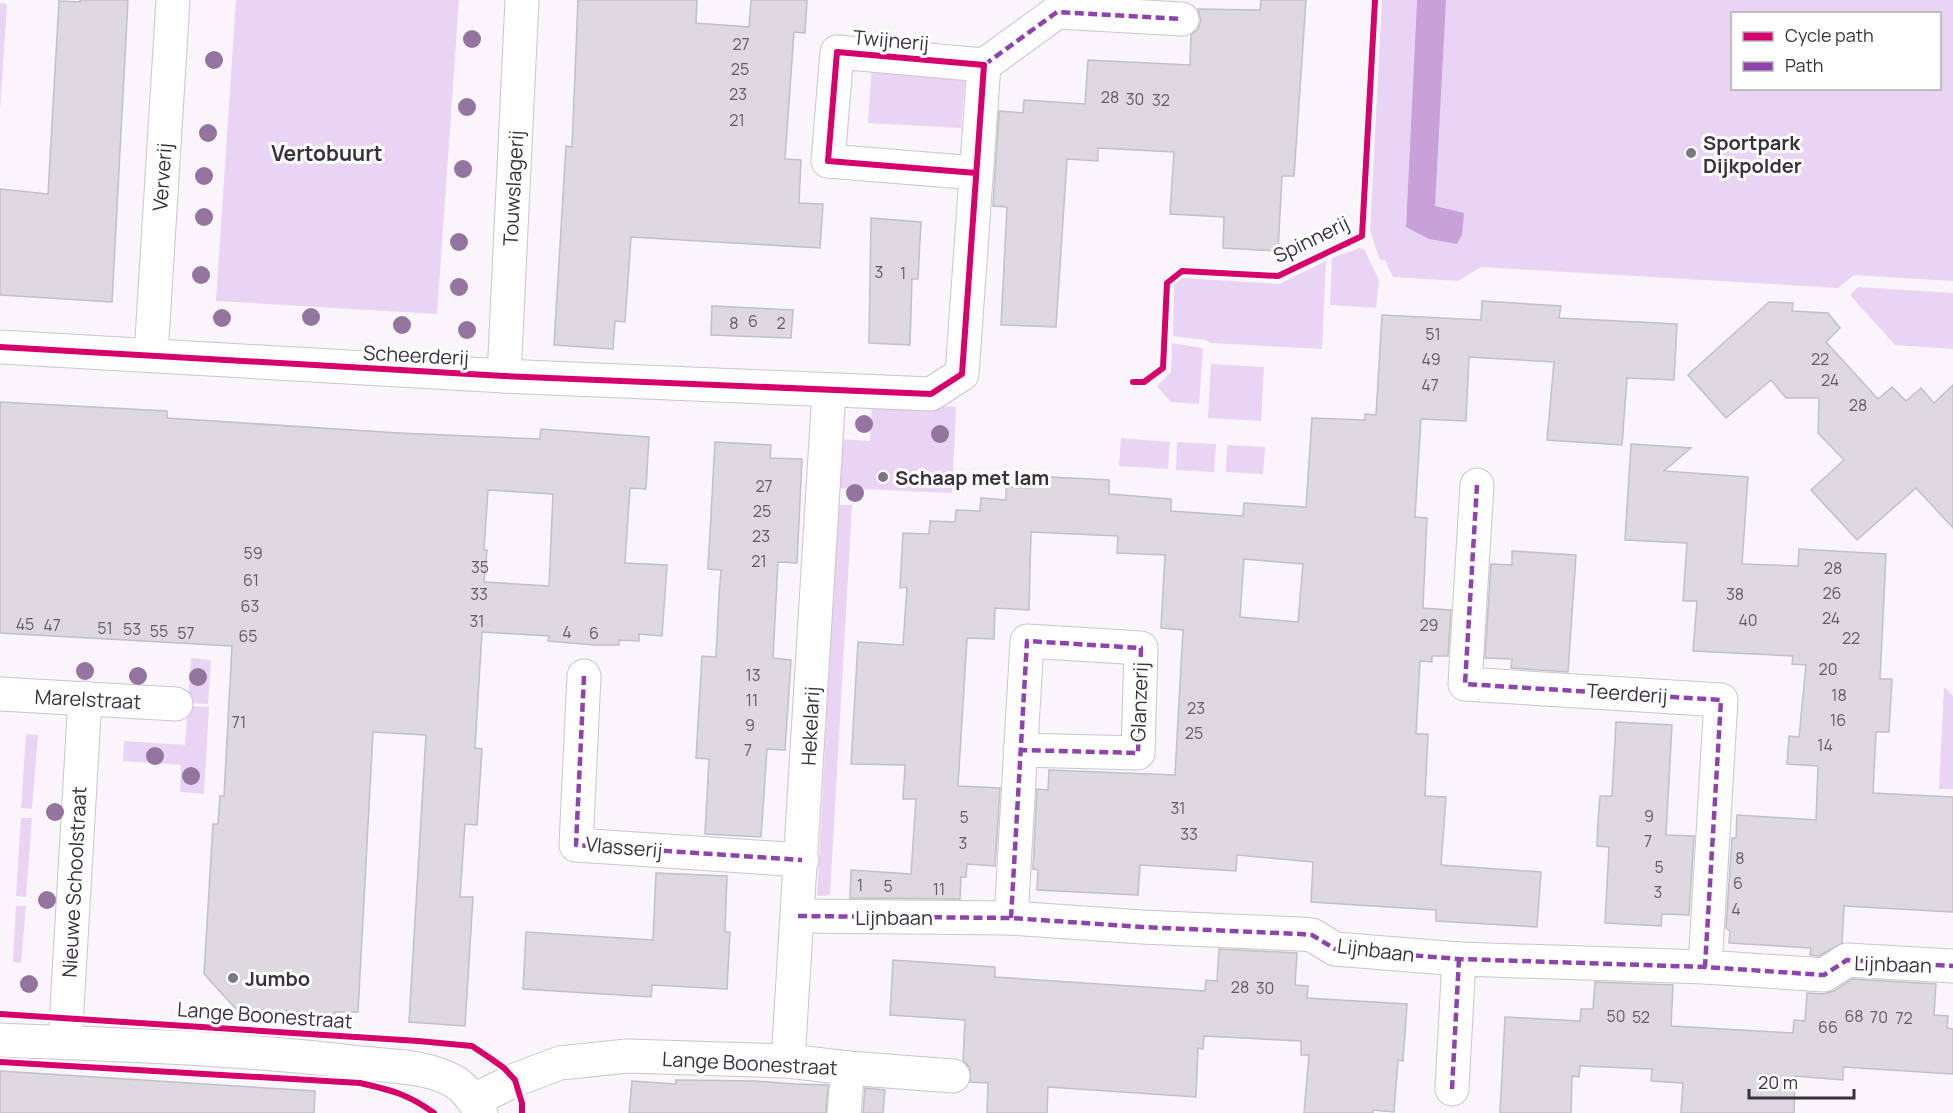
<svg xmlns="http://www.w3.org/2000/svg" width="1953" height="1113" font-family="Manrope,sans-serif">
	<rect width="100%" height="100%" fill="#f9f5fb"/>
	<!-- green -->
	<g fill="#e9d4f3" fill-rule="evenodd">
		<path d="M 236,0 L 459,0 L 437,314 L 216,301 Z"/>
		<path d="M 1382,0 L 1417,0 L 1406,227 L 1457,244 L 1462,235 L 1425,218 L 1436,0 L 1953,0 L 1953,281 L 1854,275 L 1838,288 L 1481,267 L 1458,281 L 1393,277 L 1385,260 L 1380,260 L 1370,231 ZM 1732,14 L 1940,14 L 1940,88 L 1732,88 Z"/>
		<path d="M 0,3 L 7,4 L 0,110 Z"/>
		<path d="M 872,63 L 955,71 L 965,82 L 961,128 L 868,123 Z"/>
		<path d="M 1359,248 L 1364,249 L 1379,280 L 1376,308 L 1330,305 L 1332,258 Z"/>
		<path d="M 1326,261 L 1322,349 L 1211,343 L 1206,340 L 1173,336 L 1174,285 L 1182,278 L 1279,284 Z"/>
		<path d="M 1858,287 L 1953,293 L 1953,349 L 1895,345 L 1850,295 Z"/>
		<path d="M 1172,343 L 1203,348 L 1199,404 L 1171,402 L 1157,386 L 1171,372 Z"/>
		<path d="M 1211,364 L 1264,367 L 1261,421 L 1208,418 Z"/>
		<path d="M 872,403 L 956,407 L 952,493 L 837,488 L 839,439 L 870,441 Z"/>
		<path d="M 1121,438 L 1170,442 L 1168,469 L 1119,466 Z"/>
		<path d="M 1177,442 L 1216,444 L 1214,472 L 1176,470 Z"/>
		<path d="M 1227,445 L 1265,447 L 1263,474 L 1226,472 Z"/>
		<path d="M 838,505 L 852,505 L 830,895 L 817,896 Z"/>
		<path d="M 191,658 L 211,660 L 208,704 L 188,703 Z"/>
		<path d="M 1944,687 L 1953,696 L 1953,789 L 1939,789 Z"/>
		<path d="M 188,706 L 209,707 L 204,794 L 180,792 L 181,765 L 123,761 L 124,741 L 185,745 Z"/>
		<path d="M 26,734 L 38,735 L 32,809 L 21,808 Z"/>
		<path d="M 21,818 L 32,818 L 26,897 L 16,896 Z"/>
		<path d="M 16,906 L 26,906 L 21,963 L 13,962 Z"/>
	</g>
	<!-- water -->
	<path fill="#c8a1d9" d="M 1417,0 L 1446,0 L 1435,206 L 1464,213 L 1462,235 L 1457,244 L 1429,239 L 1406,227 Z"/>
	<!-- building -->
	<g fill="#ded8e0" stroke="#c3bfc6" stroke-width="1.5" fill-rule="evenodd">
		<path d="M 80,0 L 128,0 L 112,302 L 0,295 L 0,189 L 48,194 L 59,1 L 80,2 Z"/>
		<path d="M 578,0 L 697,0 L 696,23 L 749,27 L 751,0 L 807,0 L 805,33 L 794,32 L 785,159 L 801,160 L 799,203 L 823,204 L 820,248 L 631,237 L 625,322 L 615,321 L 613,349 L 554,345 L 566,146 L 572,147 Z"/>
		<path d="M 1261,0 L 1306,0 L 1294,176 L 1282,176 L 1278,251 L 1223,248 L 1224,217 L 1170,214 L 1174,152 L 1098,148 L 1098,161 L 1067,159 L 1056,327 L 1001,325 L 1007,207 L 993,206 L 999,111 L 1023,113 L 1024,100 L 1085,104 L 1088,60 L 1190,65 L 1191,35 L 1198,29 L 1201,21 L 1198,9 L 1260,10 Z"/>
		<path d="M 871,218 L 921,222 L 918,279 L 912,279 L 910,345 L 869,343 Z"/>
		<path d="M 1482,301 L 1561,306 L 1559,318 L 1677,324 L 1674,380 L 1627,378 L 1622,445 L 1547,440 L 1554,362 L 1469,357 L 1466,421 L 1421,419 L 1415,517 L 1427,518 L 1423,608 L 1451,610 L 1448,656 L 1432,656 L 1432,662 L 1420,661 L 1416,734 L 1428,734 L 1425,796 L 1446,797 L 1441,865 L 1541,872 L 1537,927 L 1436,921 L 1436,910 L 1311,902 L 1313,862 L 1237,855 L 1236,871 L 1140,865 L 1138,895 L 1037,890 L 1038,870 L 1033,869 L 1037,789 L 1048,790 L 1049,770 L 1175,775 L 1183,630 L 1161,628 L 1165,555 L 1117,553 L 1118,536 L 1031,532 L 1029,610 L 995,608 L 994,639 L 967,638 L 958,786 L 1000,788 L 995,866 L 967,864 L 966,877 L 961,877 L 960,899 L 850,898 L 851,870 L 911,874 L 916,799 L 903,799 L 905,765 L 851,764 L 858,642 L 903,645 L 907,587 L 900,588 L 903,533 L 929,534 L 930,521 L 955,522 L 956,510 L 980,511 L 981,498 L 1006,500 L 1006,487 L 1031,488 L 1031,476 L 1109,480 L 1109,494 L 1171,499 L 1171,511 L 1243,516 L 1244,503 L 1306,507 L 1312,418 L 1365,420 L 1365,414 L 1376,415 L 1382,315 L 1481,320 ZM 1244,559 L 1303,564 L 1298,622 L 1240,617 Z"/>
		<path d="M 1769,302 L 1793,303 L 1792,311 L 1828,313 L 1840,328 L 1826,342 L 1878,399 L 1892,387 L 1906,401 L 1921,388 L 1934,403 L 1953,385 L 1953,528 L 1916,488 L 1857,540 L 1811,490 L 1844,460 L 1818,433 L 1819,398 L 1786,398 L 1771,380 L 1726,418 L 1688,375 Z"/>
		<path d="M 712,306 L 793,310 L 791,338 L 711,335 Z"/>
		<path d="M 0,402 L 167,411 L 167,418 L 399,433 L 540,439 L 541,429 L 649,437 L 646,489 L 630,488 L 625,563 L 667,565 L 662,636 L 639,634 L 639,641 L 619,640 L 619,645 L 594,645 L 548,641 L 549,636 L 482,632 L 475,748 L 482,749 L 477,825 L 465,824 L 460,897 L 473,897 L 465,1026 L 409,1022 L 426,735 L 373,732 L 358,1012 L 335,1012 L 335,1014 L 235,1008 L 204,974 L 213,824 L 218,824 L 220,796 L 224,796 L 232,646 L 0,633 ZM 488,490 L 553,494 L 549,586 L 484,582 L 487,550 L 484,550 Z"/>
		<path d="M 715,442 L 771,445 L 770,458 L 802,459 L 797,563 L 778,562 L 773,658 L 791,660 L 785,750 L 767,749 L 761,837 L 705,834 L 709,759 L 696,758 L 702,656 L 716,657 L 719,595 L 721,570 L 708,569 Z"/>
		<path d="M 1631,444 L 1691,448 L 1664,471 L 1748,477 L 1742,564 L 1798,566 L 1799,549 L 1886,554 L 1880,679 L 1892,679 L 1889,732 L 1876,732 L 1873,793 L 1953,797 L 1953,912 L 1844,906 L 1842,943 L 1819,956 L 1810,955 L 1811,948 L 1729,943 L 1730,931 L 1726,928 L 1732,838 L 1736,838 L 1737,815 L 1816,820 L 1818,766 L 1787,764 L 1789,736 L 1799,737 L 1806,665 L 1792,664 L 1793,656 L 1693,651 L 1697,601 L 1683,601 L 1687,543 L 1625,540 Z"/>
		<path d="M 1512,551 L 1576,555 L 1568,672 L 1511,668 L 1512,659 L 1485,658 L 1491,564 L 1512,565 Z"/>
		<path d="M 1616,722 L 1672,725 L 1666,835 L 1694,836 L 1689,915 L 1662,914 L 1661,926 L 1605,923 L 1609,847 L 1597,846 L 1598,821 L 1600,796 L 1612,796 Z"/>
		<path d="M 656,873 L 727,876 L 725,932 L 730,932 L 727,989 L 652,985 L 651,997 L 523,989 L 526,932 L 653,940 Z"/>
		<path d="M 1219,949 L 1297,953 L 1295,985 L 1308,986 L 1307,998 L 1407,1004 L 1403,1061 L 1398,1060 L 1394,1112 L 1373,1110 L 1373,1113 L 1304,1113 L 1309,1055 L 1301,1055 L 1301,1041 L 1204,1036 L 1203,1049 L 1198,1048 L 1196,1097 L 1048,1087 L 1047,1113 L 987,1113 L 988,1083 L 970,1082 L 970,1068 L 963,1060 L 965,1020 L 890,1015 L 893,960 L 995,967 L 995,977 L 1205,991 L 1206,980 L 1217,981 Z"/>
		<path d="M 1852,979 L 1936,984 L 1934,1015 L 1948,1016 L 1947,1028 L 1953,1029 L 1953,1074 L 1843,1067 L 1843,1080 L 1795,1076 L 1794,1113 L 1681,1113 L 1683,1083 L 1651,1081 L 1652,1069 L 1580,1066 L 1579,1077 L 1572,1076 L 1571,1113 L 1500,1113 L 1505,1017 L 1580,1021 L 1581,1009 L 1593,1009 L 1595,982 L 1673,985 L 1671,1026 L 1793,1033 L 1794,1020 L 1805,1021 L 1807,993 L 1823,994 L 1834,991 Z"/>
		<path d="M 0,1071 L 315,1091 L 314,1113 L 0,1113 Z"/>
		<path d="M 676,1080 L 754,1081 L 795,1084 L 828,1085 L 826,1113 L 629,1113 L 632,1081 L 676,1084 Z"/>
		<path d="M 865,1088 L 885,1090 L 883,1113 L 863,1113 Z"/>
	</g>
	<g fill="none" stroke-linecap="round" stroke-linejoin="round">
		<defs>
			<g id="minor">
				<path d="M 984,65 L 1057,12 L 1182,19"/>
				<path d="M 0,347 L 504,376 L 931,394 L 962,374 L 984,65 L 837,52 L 828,161 L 976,173"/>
				<path d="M 151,355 L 173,0"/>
				<path d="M 504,376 L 522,0"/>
				<path d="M 1477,485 L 1465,684 L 1721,700 L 1705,967"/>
				<path d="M 584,676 L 576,845 L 802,860"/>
				<path d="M 0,694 L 176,704"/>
				<path d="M 798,916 L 1011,918 L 1142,927 L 1300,934 L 1312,935 L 1335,949 L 1459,959 L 1705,967 L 1824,975 L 1847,960 L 1953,966"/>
				<path d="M 1011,918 L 1027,641 L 1141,648 L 1138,753 L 1020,750"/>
				<path d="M 0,1040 C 120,1045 242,1048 361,1063 C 390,1066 429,1066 455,1082 C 466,1089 475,1102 481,1113"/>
				<path d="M 65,1043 L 85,698"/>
				<path d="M 788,1061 L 829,391"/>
				<path d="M 1452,1089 L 1459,959"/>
				<path d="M 474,1100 L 515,1080 L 560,1063 L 627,1056 L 788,1061 L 848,1068 L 953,1076"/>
				<path d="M 844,1113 L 848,1068"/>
			</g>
		</defs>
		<!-- minor casing -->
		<use href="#minor" stroke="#cac5cc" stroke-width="35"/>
		<!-- minor -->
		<use href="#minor" stroke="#fefefe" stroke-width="33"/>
		<!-- quiet -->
		<g stroke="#8e44ad" stroke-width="4.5" stroke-dasharray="9 4.5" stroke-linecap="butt">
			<path d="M 984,65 L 1057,12 L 1182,19"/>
			<path d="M 1477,485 L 1465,684 L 1721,700 L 1705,967"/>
			<path d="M 584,676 L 576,845 L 802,860"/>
			<path d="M 798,916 L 1011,918 L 1142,927 L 1300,934 L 1312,935 L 1335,949 L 1459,959 L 1705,967 L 1824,975 L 1847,960 L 1953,966"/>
			<path d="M 1011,918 L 1027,641 L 1141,648 L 1138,753 L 1020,750"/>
			<path d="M 1452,1089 L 1459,959"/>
		</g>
		<defs>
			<g id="cycleway">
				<path d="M 0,347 L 504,376 L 931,394 L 962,374 L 984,65 L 837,52 L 828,161 L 976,173"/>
				<path d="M 1133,382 L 1144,382 L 1163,368 L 1167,283 L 1182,271 L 1278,276 L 1362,236 L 1375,0"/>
				<path d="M 0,1014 L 418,1041 L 472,1046 L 490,1058 L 504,1068 L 515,1080 L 522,1103 L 522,1113"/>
				<path d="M 0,1062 L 360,1083 C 391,1090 408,1094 434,1113"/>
			</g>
		</defs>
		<!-- cycleway casing -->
		<use href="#cycleway" stroke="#fff" stroke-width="10"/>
		<!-- cycleway -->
		<use href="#cycleway" stroke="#d6006c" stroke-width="6"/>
	</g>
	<!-- trees -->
	<g fill="#9475a0">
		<circle cx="472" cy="39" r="9"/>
		<circle cx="214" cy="60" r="9"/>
		<circle cx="467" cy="107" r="9"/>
		<circle cx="208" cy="133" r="9"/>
		<circle cx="463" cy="169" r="9"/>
		<circle cx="204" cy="176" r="9"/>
		<circle cx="204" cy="217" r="9"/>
		<circle cx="459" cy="242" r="9"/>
		<circle cx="201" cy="275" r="9"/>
		<circle cx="459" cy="287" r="9"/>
		<circle cx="311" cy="317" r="9"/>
		<circle cx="222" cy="318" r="9"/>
		<circle cx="402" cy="325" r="9"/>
		<circle cx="467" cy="330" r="9"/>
		<circle cx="864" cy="424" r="9"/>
		<circle cx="940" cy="434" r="9"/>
		<circle cx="855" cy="493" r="9"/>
		<circle cx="85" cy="671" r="9"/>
		<circle cx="138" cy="676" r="9"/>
		<circle cx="198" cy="677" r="9"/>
		<circle cx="155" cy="756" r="9"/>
		<circle cx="191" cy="776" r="9"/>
		<circle cx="55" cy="812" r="9"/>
		<circle cx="47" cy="900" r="9"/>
		<circle cx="29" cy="984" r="9"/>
	</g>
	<!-- markers -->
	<g fill="#7c767f" stroke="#fff" stroke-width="2">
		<circle cx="1691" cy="153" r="6"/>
		<circle cx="883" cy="477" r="6"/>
		<circle cx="233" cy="978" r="6"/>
	</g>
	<g text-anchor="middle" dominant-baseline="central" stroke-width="6" stroke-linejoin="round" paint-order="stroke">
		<!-- number labels -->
		<g font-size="16" fill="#625c65">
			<text x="741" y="44">27</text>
			<text x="740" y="69">25</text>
			<text x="738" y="94">23</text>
			<text x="1110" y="97">28</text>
			<text x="1135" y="99">30</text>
			<text x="1161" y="100">32</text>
			<text x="737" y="120">21</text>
			<text x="879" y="272">3</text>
			<text x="903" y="273">1</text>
			<text x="753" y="321">6</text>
			<text x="734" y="323">8</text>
			<text x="781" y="323">2</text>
			<text x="1433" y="334">51</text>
			<text x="1431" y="359">49</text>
			<text x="1820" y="359">22</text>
			<text x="1830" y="380">24</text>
			<text x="1430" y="385">47</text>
			<text x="1858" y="405">28</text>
			<text x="764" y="486">27</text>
			<text x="762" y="511">25</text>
			<text x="761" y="536">23</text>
			<text x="253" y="553">59</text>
			<text x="759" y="561">21</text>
			<text x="480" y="567">35</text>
			<text x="1833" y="568">28</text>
			<text x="251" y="580">61</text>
			<text x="1832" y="593">26</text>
			<text x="479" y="594">33</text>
			<text x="1735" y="594">38</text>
			<text x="250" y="606">63</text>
			<text x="1831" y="618">24</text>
			<text x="1748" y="620">40</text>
			<text x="477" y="621">31</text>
			<text x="25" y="624">45</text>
			<text x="52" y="625">47</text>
			<text x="1429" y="625">29</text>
			<text x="105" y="628">51</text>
			<text x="132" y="629">53</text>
			<text x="159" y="631">55</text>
			<text x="567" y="632">4</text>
			<text x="186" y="633">57</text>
			<text x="594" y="633">6</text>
			<text x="248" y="636">65</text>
			<text x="1851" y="638">22</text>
			<text x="1828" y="669">20</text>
			<text x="753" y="675">13</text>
			<text x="1839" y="695">18</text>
			<text x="752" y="700">11</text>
			<text x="1196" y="708">23</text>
			<text x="1838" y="720">16</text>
			<text x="239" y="722">71</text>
			<text x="750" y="725">9</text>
			<text x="1194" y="733">25</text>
			<text x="1825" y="745">14</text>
			<text x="748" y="750">7</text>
			<text x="1178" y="808">31</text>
			<text x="1649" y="816">9</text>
			<text x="964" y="817">5</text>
			<text x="1189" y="834">33</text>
			<text x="1648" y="841">7</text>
			<text x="963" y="843">3</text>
			<text x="1740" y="858">8</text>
			<text x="1659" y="867">5</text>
			<text x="1738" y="883">6</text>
			<text x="860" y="885">1</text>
			<text x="888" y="886">5</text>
			<text x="939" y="889">11</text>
			<text x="1658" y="892">3</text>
			<text x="1736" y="909">4</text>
			<text x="1240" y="987">28</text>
			<text x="1265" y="988">30</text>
			<text x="1616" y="1016">50</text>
			<text x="1854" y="1016">68</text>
			<text x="1641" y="1017">52</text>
			<text x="1879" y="1017">70</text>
			<text x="1904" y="1018">72</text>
			<text x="1828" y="1027">66</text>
		</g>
		<!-- street labels -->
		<g font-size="20" fill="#39323c" stroke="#fff">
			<text transform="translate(891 40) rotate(5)">Twijnerij</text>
			<text transform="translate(162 177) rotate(-86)">Ververij</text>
			<text transform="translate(513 188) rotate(-87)">Touwslagerij</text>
			<text transform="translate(1311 239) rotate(-26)">Spinnerij</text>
			<text transform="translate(416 355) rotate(3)">Scheerderij</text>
			<text transform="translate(1627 693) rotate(4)">Teerderij</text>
			<text transform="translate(88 699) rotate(3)">Marelstraat</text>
			<text transform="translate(1139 702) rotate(-88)">Glanzerij</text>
			<text transform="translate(810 726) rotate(-87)">Hekelarij</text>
			<text transform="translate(624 847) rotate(5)">Vlasserij</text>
			<text transform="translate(74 882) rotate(-87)">Nieuwe Schoolstraat</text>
			<text x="894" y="917">Lijnbaan</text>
			<text transform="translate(1376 950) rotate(7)">Lijnbaan</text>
			<text transform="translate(1893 964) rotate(2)">Lijnbaan</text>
			<text transform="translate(265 1015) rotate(4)">Lange Boonestraat</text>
			<text transform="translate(750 1063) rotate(3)">Lange Boonestraat</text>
		</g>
		<!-- poi labels -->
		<g font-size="20" font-weight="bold" fill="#39323c" stroke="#fff" text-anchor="start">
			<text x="1703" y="142">Sportpark<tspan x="1703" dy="23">Dijkpolder</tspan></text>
			<text x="895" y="477">Schaap met lam</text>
			<text x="245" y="978">Jumbo</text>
		</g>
		<!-- neighbourhood labels -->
		<g font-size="21" font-weight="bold" fill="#39323c" stroke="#fff">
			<text x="327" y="153">Vertobuurt</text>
		</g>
	</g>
	<!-- legend -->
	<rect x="1731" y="12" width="210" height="78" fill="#ffffff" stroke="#b0adb1" stroke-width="1.5"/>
	<rect x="1743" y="32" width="30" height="9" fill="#d6006c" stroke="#b0adb1" stroke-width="1.5"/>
	<text x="1785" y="42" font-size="18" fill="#39323c">Cycle path</text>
	<rect x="1743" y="62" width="30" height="9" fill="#8e44ad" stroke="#b0adb1" stroke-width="1.5"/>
	<text x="1785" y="72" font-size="18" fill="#39323c">Path</text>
	<!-- scale -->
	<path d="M1749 1089v9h105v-9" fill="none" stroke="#39323c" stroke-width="3"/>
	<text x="1758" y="1089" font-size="18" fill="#39323c" stroke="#ffffff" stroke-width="4.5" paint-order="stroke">20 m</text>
</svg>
